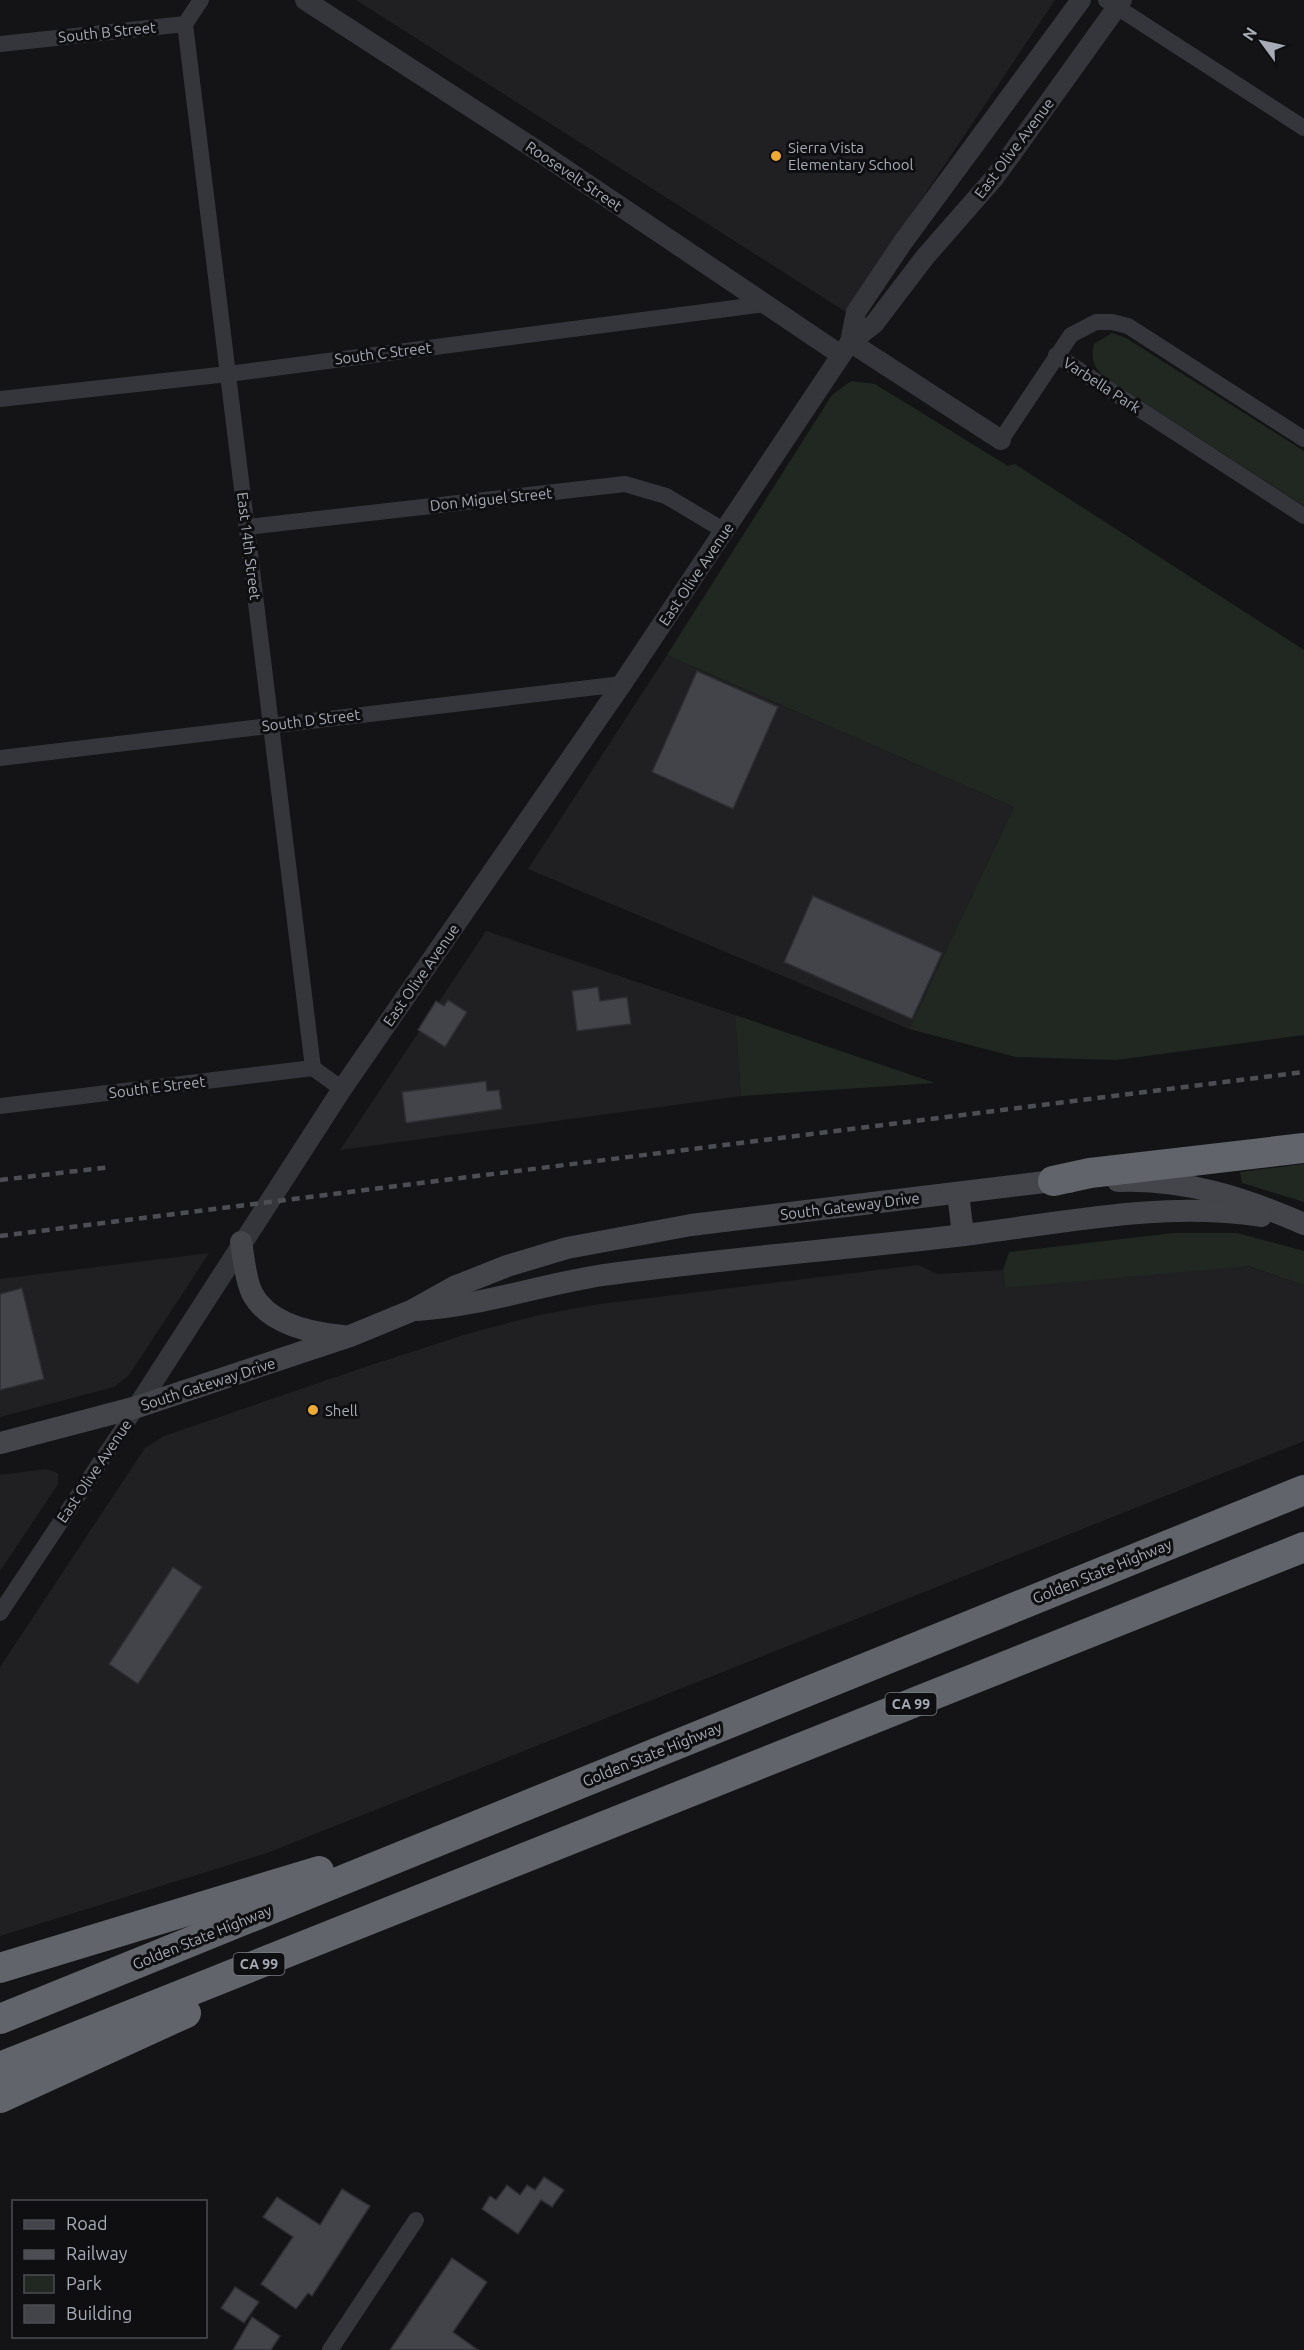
<svg xmlns="http://www.w3.org/2000/svg" width="1304" height="2350" font-family="Ubuntu,sans-serif">
	<rect width="100%" height="100%" fill="#141416"/>
	<!-- built -->
	<g fill="#202023">
		<path d="M 356,0 L 1055,0 L 846,312 Z"/>
		<path d="M 667,655 L 1014,807 L 909,1029 L 528,869 Z"/>
		<path d="M 486,931 L 735,1015 L 741,1096 L 340,1150 Z"/>
		<path d="M 209,1253 L 129,1375 L 114,1387 L 0,1417 L 0,1279 Z"/>
		<path d="M 918,1265 L 938,1274 L 1003,1270 L 1005,1288 L 1244,1265 L 1304,1285 L 1304,1441 L 267,1853 L 0,1936 L 0,1667 L 145,1448 L 164,1436 L 365,1367 L 470,1333 L 539,1315 L 600,1304 Z"/>
		<path d="M 46,1469 L 58,1473 L 58,1484 L 0,1571 L 0,1475 Z"/>
	</g>
	<!-- green -->
	<g fill="#202821">
		<path d="M 1112,333 L 1126,338 L 1304,451 L 1304,506 L 1103,376 C 1093,366 1091,358 1094,344 Z"/>
		<path d="M 851,381 L 875,384 L 1008,466 L 1015,464 L 1304,650 L 1304,1035 L 1116,1060 L 1016,1057 L 909,1029 L 1014,807 L 667,655 L 832,395 Z"/>
		<path d="M 735,1015 L 935,1083 L 741,1096 Z"/>
		<path d="M 1304,1164 L 1304,1202 L 1242,1183 L 1240,1172 Z"/>
		<path d="M 1174,1233 L 1237,1233 L 1304,1251 L 1304,1285 L 1248,1266 L 1005,1288 L 1003,1270 L 1009,1252 Z"/>
	</g>
	<!-- building -->
	<g fill="#434449" stroke="#2e2e32" stroke-width="1.5">
		<path d="M 697,671 L 778,707 L 733,809 L 652,772 Z"/>
		<path d="M 813,896 L 942,953 L 912,1019 L 784,962 Z"/>
		<path d="M 598,987 L 600,1001 L 627,997 L 631,1024 L 577,1031 L 572,991 Z"/>
		<path d="M 448,1000 L 467,1012 L 445,1047 L 418,1030 L 436,1001 L 444,1006 Z"/>
		<path d="M 486,1081 L 487,1091 L 499,1090 L 502,1109 L 406,1123 L 402,1092 Z"/>
		<path d="M 22,1288 L 44,1379 L 0,1390 L 0,1294 Z"/>
		<path d="M 173,1567 L 202,1587 L 138,1684 L 109,1664 Z"/>
		<path d="M 544,2177 L 564,2190 L 552,2207 L 541,2200 L 518,2234 L 482,2209 L 490,2196 L 496,2200 L 507,2185 L 520,2195 L 527,2185 L 535,2190 Z"/>
		<path d="M 342,2189 L 370,2206 L 312,2296 L 308,2293 L 296,2309 L 261,2284 L 293,2237 L 263,2217 L 277,2197 L 320,2225 Z"/>
		<path d="M 452,2258 L 487,2282 L 453,2332 L 478,2350 L 390,2350 Z"/>
		<path d="M 235,2287 L 259,2302 L 244,2323 L 221,2308 Z"/>
		<path d="M 252,2317 L 280,2336 L 271,2350 L 233,2350 Z"/>
	</g>
	<g fill="none" stroke-linecap="round" stroke-linejoin="round">
		<!-- minor -->
		<g stroke="#35363b" stroke-width="16">
			<path d="M 1106,0 L 1304,128"/>
			<path d="M 185,24 L 313,1068"/>
			<path d="M 0,44 L 185,24 L 201,0"/>
			<path d="M 1056,355 L 1304,516"/>
			<path d="M 0,399 L 228,374 L 765,304"/>
			<path d="M 1001,440 L 1071,335 L 1096,322 L 1112,322 L 1128,326 L 1304,439"/>
			<path d="M 247,527 L 625,484 L 666,496 L 725,531"/>
			<path d="M 0,758 L 622,684"/>
			<path d="M 313,1068 L 342,1089"/>
			<path d="M 0,1106 L 313,1068"/>
			<path d="M 0,1613 L 137,1407"/>
			<path d="M 330,2350 L 416,2220"/>
		</g>
		<!-- tertiary -->
		<g stroke="#35363b" stroke-width="20">
			<path d="M 305,0 L 541,153 L 841,355"/>
			<path d="M 850,342 L 856,312 L 903,242 L 1081,0"/>
			<path d="M 850,342 L 1001,440"/>
			<path d="M 137,1407 L 342,1089 L 622,684 L 850,342 L 874,324 L 925,257 L 995,177 L 1122,0"/>
		</g>
		<!-- secondary -->
		<g stroke="#43454b" stroke-width="22">
			<path d="M 1118,1181 C 1183,1178 1245,1198 1304,1224"/>
			<path d="M 958,1193 L 963,1235"/>
			<path d="M 241,1242 C 244,1259 245,1278 252,1293 C 268,1324 311,1333 343,1336"/>
			<path d="M 417,1310 C 480,1306 540,1285 603,1275 C 726,1258 849,1249 972,1234 C 1068,1222 1164,1201 1261,1216"/>
			<path d="M 0,1443 L 137,1407 L 350,1336 L 411,1311 L 454,1287 L 507,1266 L 567,1248 L 691,1225 L 1053,1181 L 1070,1182"/>
		</g>
		<!-- motorway -->
		<g stroke="#61646b" stroke-width="30">
			<path d="M 1053,1181 L 1090,1173 L 1304,1148"/>
			<path d="M 0,1968 L 319,1871"/>
			<path d="M 0,2019 L 1304,1490"/>
			<path d="M 0,2067 L 1304,1547"/>
			<path d="M 0,2098 L 186,2013"/>
		</g>
		<!-- rail -->
		<g stroke="#4c4e54" stroke-width="4.5" stroke-dasharray="8 6" stroke-linecap="butt">
			<path d="M 0,1180 L 111,1167"/>
			<path d="M 0,1236 L 1304,1072"/>
		</g>
	</g>
	<!-- markers -->
	<g fill="#edab35" stroke="#0f0f11" stroke-width="2">
		<circle cx="776" cy="156" r="6"/>
		<circle cx="313" cy="1410" r="6"/>
	</g>
	<g text-anchor="middle" dominant-baseline="central" stroke-width="6" stroke-linejoin="round" paint-order="stroke">
		<!-- shield labels -->
		<g fill="#0f0f11" stroke="#797c84" stroke-width="1.5">
			<rect x="885.5" y="1693" width="51" height="22" rx="4.5"/>
			<rect x="233.5" y="1953" width="51" height="22" rx="4.5"/>
		</g>
		<g font-size="14" font-weight="bold" fill="#a6abb6">
			<text x="911" y="1704">CA 99</text>
			<text x="259" y="1964">CA 99</text>
		</g>
		<!-- street labels -->
		<g font-size="15" fill="#a6abb6" stroke="#0f0f11">
			<text transform="translate(107 32) rotate(-6)">South B Street</text>
			<text transform="translate(1014 148) rotate(-53)">East Olive Avenue</text>
			<text transform="translate(574 176) rotate(34)">Roosevelt Street</text>
			<text transform="translate(383 353) rotate(-7)">South C Street</text>
			<text transform="translate(1102 385) rotate(33)">Varbella Park</text>
			<text transform="translate(491 499) rotate(-6)">Don Miguel Street</text>
			<text transform="translate(249 546) rotate(83)">East 14th Street</text>
			<text transform="translate(696 574) rotate(-56)">East Olive Avenue</text>
			<text transform="translate(311 720) rotate(-7)">South D Street</text>
			<text transform="translate(421 975) rotate(-55)">East Olive Avenue</text>
			<text transform="translate(157 1087) rotate(-7)">South E Street</text>
			<text transform="translate(850 1206) rotate(-7)">South Gateway Drive</text>
			<text transform="translate(208 1384) rotate(-18)">South Gateway Drive</text>
			<text transform="translate(94 1471) rotate(-56)">East Olive Avenue</text>
			<text transform="translate(1102 1571) rotate(-22)">Golden State Highway</text>
			<text transform="translate(652 1754) rotate(-22)">Golden State Highway</text>
			<text transform="translate(202 1937) rotate(-22)">Golden State Highway</text>
		</g>
		<!-- poi labels -->
		<g font-size="15" fill="#a6abb6" stroke="#0f0f11" text-anchor="start">
			<text x="788" y="147">Sierra Vista<tspan x="788" dy="17">Elementary School</tspan></text>
			<text x="325" y="1410">Shell</text>
		</g>
	</g>
	<!-- legend -->
	<rect x="12" y="2200" width="195" height="138" fill="#0f0f11" stroke="#4b4d53" stroke-width="1.5"/>
	<rect x="24" y="2220" width="30" height="9" fill="#43454b" stroke="#4b4d53" stroke-width="1.5"/>
	<text x="66" y="2230" font-size="18" fill="#a6abb6">Road</text>
	<rect x="24" y="2250" width="30" height="9" fill="#4c4e54" stroke="#4b4d53" stroke-width="1.5"/>
	<text x="66" y="2260" font-size="18" fill="#a6abb6">Railway</text>
	<rect x="24" y="2275" width="30" height="18" fill="#202821" stroke="#4b4d53" stroke-width="1.5"/>
	<text x="66" y="2290" font-size="18" fill="#a6abb6">Park</text>
	<rect x="24" y="2305" width="30" height="18" fill="#434449" stroke="#4b4d53" stroke-width="1.5"/>
	<text x="66" y="2320" font-size="18" fill="#a6abb6">Building</text>
	<!-- north arrow -->
	<g transform="translate(1262 42) rotate(303)" stroke="#0f0f11" stroke-width="4.5" paint-order="stroke">
	<path d="M0-4.5L10 22L0 15L-10 22Z" fill="#a6abb6"/>
	<text y="-9" font-size="16" font-weight="bold" text-anchor="middle" fill="#a6abb6">N</text>
	</g>
</svg>
